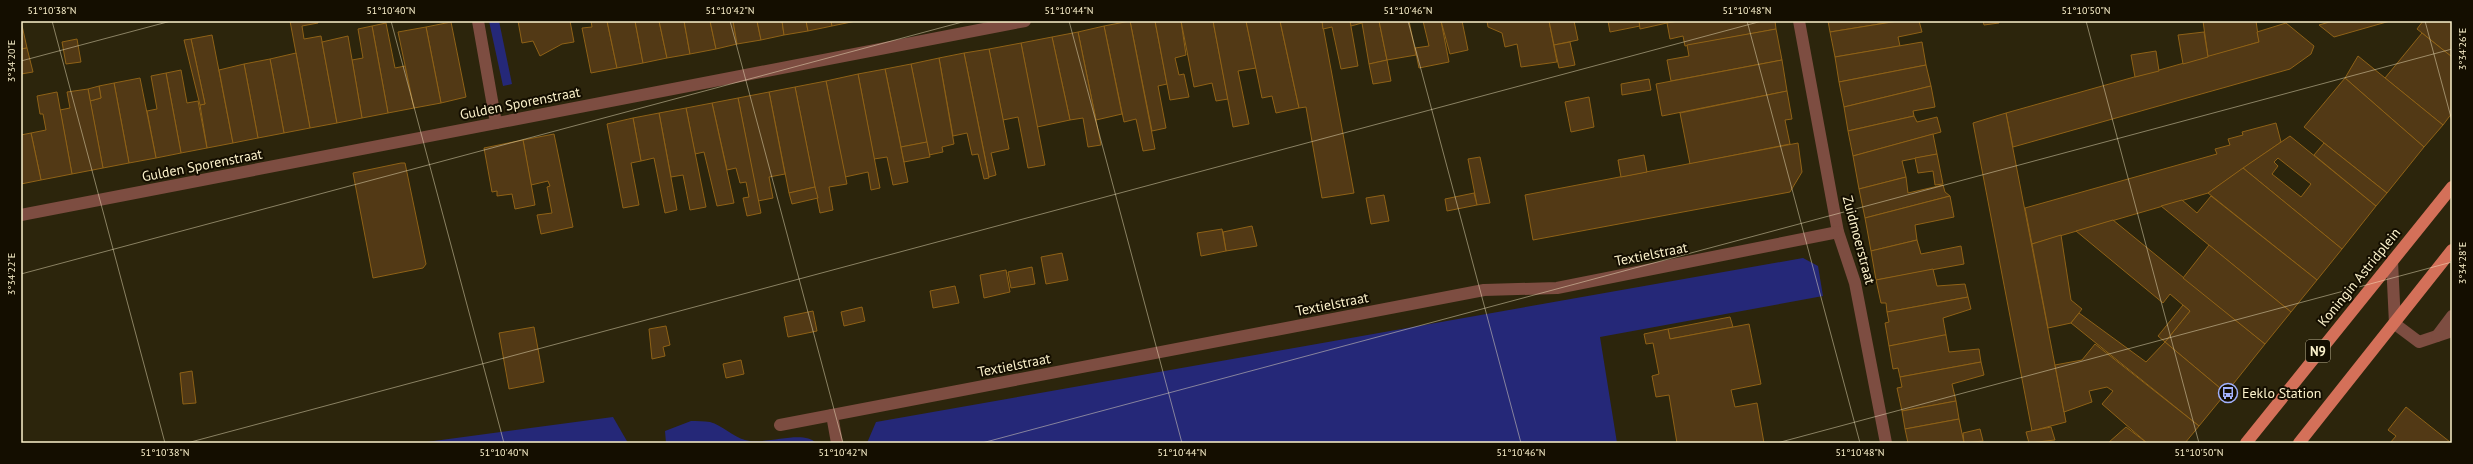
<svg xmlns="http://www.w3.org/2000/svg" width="2473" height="464" font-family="'PT Sans',sans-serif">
	<rect width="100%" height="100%" fill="#2c250c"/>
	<!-- green -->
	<g fill="#252878">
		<path d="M 489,21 L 499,21 L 512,84 L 503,86 Z"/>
		<path d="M 1803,258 L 1818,266 L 1823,296 L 1600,337 L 1617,443 L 867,443 L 876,422 Z"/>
		<path d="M 613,417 L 628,443 L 419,443 Z"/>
		<path d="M 691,421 C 697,421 704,421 710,422 C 722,425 733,437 745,440 C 764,446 803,429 816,443 L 666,443 L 665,431 Z"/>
	</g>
	<!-- building -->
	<g fill="#523915" stroke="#8f6217" fill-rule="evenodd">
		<path d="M 21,21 L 27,48 L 21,49 Z"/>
		<path d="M 290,21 L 318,21 L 318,23 L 302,26 L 304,39 L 321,36 L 337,123 L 310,128 Z"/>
		<path d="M 518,21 L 570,21 L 574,42 L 562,44 L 540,56 L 533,41 L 522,43 Z"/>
		<path d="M 591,21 L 607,21 L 617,68 L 591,73 L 582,28 L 592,27 Z"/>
		<path d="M 607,21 L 635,21 L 643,63 L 617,68 Z"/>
		<path d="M 635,21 L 659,21 L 667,58 L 643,63 Z"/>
		<path d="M 659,21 L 684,21 L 690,54 L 667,58 Z"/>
		<path d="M 684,21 L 710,21 L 716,49 L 690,54 Z"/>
		<path d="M 710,21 L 733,21 L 737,44 L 716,49 Z"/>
		<path d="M 733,21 L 757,21 L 761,40 L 737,44 Z"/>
		<path d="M 757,21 L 782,21 L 784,35 L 761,40 Z"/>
		<path d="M 782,21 L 806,21 L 808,31 L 784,35 Z"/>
		<path d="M 806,21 L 831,21 L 832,26 L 808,31 Z"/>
		<path d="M 831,21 L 856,21 L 832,26 Z"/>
		<path d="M 1130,21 L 1155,21 L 1167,84 L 1158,86 L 1166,128 L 1152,131 Z"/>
		<path d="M 1130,21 L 1155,149 L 1143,151 L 1136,119 L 1124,122 L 1104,26 Z"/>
		<path d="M 1155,21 L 1181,21 L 1186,55 L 1175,58 L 1179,75 L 1184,74 L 1189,97 L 1170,100 Z"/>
		<path d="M 1181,21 L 1213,21 L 1228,99 L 1216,101 L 1212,83 L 1194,87 Z"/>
		<path d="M 1213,21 L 1246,21 L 1256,68 L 1238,71 L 1249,124 L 1233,127 Z"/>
		<path d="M 1246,21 L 1280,21 L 1299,108 L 1276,113 L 1272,96 L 1262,98 Z"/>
		<path d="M 1280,21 L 1322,21 L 1354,193 L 1322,198 L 1306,107 L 1299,108 Z"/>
		<path d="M 1322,21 L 1350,21 L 1358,66 L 1341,69 L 1332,27 L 1323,29 Z"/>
		<path d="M 1350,21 L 1379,21 L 1387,60 L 1369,64 L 1362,23 L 1351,26 Z"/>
		<path d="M 1379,21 L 1409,21 L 1416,55 L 1387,60 Z"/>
		<path d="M 1423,21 L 1441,21 L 1449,62 L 1419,68 L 1415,48 L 1429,46 Z"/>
		<path d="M 1441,21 L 1462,21 L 1468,50 L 1450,54 Z"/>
		<path d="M 1487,21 L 1549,21 L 1557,62 L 1521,67 L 1517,44 L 1505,47 L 1502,33 L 1488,27 Z"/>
		<path d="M 1549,21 L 1574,21 L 1578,40 L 1554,45 Z"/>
		<path d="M 1608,21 L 1639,21 L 1640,26 L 1610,32 Z"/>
		<path d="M 1639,21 L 1667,21 L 1667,23 L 1640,29 Z"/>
		<path d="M 1678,21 L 1775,21 L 1776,29 L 1685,46 L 1683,36 L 1670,39 L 1667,23 Z"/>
		<path d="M 1828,21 L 1898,21 L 1830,32 Z"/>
		<path d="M 1898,21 L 1919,21 L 1922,32 L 1898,37 L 1900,46 L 1835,57 L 1830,32 Z"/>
		<path d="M 1983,21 L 1999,21 L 1999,23 L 1984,25 Z"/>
		<path d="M 2203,21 L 2256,21 L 2259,42 L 2208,57 Z"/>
		<path d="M 2333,21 L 2390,21 L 2334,37 L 2319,25 Z"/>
		<path d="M 2423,21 L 2452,21 L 2452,57 L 2417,29 Z"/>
		<path d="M 451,22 L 466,97 L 441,103 L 426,27 Z"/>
		<path d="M 386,23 L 395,68 L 405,66 L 414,108 L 388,113 L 372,26 Z"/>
		<path d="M 2286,23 L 2314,46 L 2311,54 L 2290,69 L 2013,147 L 2006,113 L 2259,42 L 2257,32 Z"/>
		<path d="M 372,26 L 388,113 L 362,118 L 352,60 L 363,58 L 358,29 Z"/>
		<path d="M 1104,26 L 1122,114 L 1096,120 L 1078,32 Z"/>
		<path d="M 426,27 L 441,103 L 414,108 L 398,32 Z"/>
		<path d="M 1776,29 L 1782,60 L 1671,81 L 1667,60 L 1689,56 L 1687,45 Z"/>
		<path d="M 1078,32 L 1101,145 L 1088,147 L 1083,118 L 1070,120 L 1052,37 Z"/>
		<path d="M 2204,32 L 2208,57 L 2183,64 L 2178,35 Z"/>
		<path d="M 2422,33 L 2452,57 L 2452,113 L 2443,125 L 2385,78 Z"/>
		<path d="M 212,35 L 233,143 L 207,148 L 200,105 L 205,104 L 191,39 Z"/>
		<path d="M 348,36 L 362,118 L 337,123 L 322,42 Z"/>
		<path d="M 1052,37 L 1070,120 L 1037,127 L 1021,43 Z"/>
		<path d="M 77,39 L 81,62 L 66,64 L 62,42 Z"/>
		<path d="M 191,39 L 205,104 L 200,105 L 184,40 Z"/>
		<path d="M 1570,42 L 1575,65 L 1559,68 L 1554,45 Z"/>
		<path d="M 1922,42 L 1926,65 L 1839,82 L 1835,57 Z"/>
		<path d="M 1021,43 L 1045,165 L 1028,168 L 1018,117 L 1003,120 L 989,49 Z"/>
		<path d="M 27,48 L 33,72 L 21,74 L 21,49 Z"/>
		<path d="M 989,49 L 1009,149 L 991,153 L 996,175 L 989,177 L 964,53 Z"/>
		<path d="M 2156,51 L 2159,71 L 2135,77 L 2131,55 Z"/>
		<path d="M 296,53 L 310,128 L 284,133 L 270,59 Z"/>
		<path d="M 964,53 L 989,178 L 984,179 L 978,154 L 972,155 L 967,133 L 953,136 L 939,58 Z"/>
		<path d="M 2358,56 L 2443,125 L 2424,147 L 2345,78 Z"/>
		<path d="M 939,58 L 954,144 L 942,147 L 943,152 L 929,155 L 911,64 Z"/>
		<path d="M 270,59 L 284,133 L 258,138 L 244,64 Z"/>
		<path d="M 1387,60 L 1391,81 L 1373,84 L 1369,64 Z"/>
		<path d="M 1782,60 L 1787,91 L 1662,116 L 1656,84 Z"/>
		<path d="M 244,64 L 258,138 L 233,143 L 219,70 Z"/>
		<path d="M 911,64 L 927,142 L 901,147 L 885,69 Z"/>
		<path d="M 1926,65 L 1931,86 L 1844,107 L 1839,82 Z"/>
		<path d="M 885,69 L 908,182 L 893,185 L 887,157 L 874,159 L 858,74 Z"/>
		<path d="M 181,70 L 187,103 L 198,101 L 207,148 L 181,153 L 166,73 Z"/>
		<path d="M 166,73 L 181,153 L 156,158 L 147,111 L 157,109 L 151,76 Z"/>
		<path d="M 858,74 L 880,188 L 871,190 L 868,172 L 845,177 L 826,81 Z"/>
		<path d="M 140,78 L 156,158 L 129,163 L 114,83 Z"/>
		<path d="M 2345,78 L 2424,147 L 2387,193 L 2304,127 Z"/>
		<path d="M 1649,79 L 1651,90 L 1622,95 L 1621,84 Z"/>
		<path d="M 826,81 L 847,184 L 829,187 L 833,210 L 820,213 L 795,87 Z"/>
		<path d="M 114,83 L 129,163 L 103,168 L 90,101 L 101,98 L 99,86 Z"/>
		<path d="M 99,86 L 101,98 L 90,101 L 88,89 Z"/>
		<path d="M 1931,86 L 1935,107 L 1913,111 L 1914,116 L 1848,131 L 1844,107 Z"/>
		<path d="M 795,87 L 815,187 L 789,193 L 769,92 Z"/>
		<path d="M 88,89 L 103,168 L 72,174 L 60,110 L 70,108 L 67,92 Z"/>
		<path d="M 1787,91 L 1792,119 L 1785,120 L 1790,144 L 1690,164 L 1680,113 Z"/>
		<path d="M 57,92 L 72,174 L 41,180 L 31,133 L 46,130 L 43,114 L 40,114 L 37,96 Z"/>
		<path d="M 769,92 L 785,174 L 769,177 L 773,198 L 758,201 L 738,98 Z"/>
		<path d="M 1589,97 L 1594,127 L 1571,132 L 1565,102 Z"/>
		<path d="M 738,98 L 761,213 L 747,216 L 743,198 L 749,197 L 746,182 L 740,183 L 736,168 L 727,170 L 712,103 Z"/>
		<path d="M 712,103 L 734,203 L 717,206 L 704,152 L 695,154 L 686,108 Z"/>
		<path d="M 686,108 L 706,207 L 690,210 L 683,175 L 671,177 L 659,113 Z"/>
		<path d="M 659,113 L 677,210 L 665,213 L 654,158 L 641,161 L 633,118 Z"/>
		<path d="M 2006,113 L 2066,422 L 2032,431 L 1973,123 Z"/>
		<path d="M 1914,116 L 1917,122 L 1937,117 L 1941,132 L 1853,156 L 1848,131 Z"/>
		<path d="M 633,118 L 641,161 L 631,163 L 639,205 L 623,208 L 607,124 Z"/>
		<path d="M 2276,123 L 2281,142 L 2208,193 L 2032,244 L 2025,208 L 2217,154 L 2215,149 L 2230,145 L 2228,139 L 2243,135 L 2242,132 Z"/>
		<path d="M 31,133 L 41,180 L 21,184 L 21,135 Z"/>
		<path d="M 554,134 L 573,227 L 541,234 L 537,215 L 552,213 L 547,187 L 550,186 L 548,181 L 531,185 L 523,140 Z"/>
		<path d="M 1933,134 L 1937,154 L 1902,161 L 1906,177 L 1859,189 L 1853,156 Z"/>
		<path d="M 2290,136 L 2376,206 L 2342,249 L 2243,168 ZM 2278,158 L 2311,184 L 2301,197 L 2272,174 L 2278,166 L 2274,162 Z"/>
		<path d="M 523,140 L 535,205 L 515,209 L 512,194 L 497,196 L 497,191 L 492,192 L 484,148 Z"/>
		<path d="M 927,142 L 930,157 L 904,162 L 901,147 Z"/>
		<path d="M 1798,143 L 1802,172 L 1790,192 L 1533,240 L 1525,195 Z"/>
		<path d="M 2324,143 L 2387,193 L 2376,206 L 2314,155 Z"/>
		<path d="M 1937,154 L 1943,184 L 1935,185 L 1933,171 L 1918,173 L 1915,158 Z"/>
		<path d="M 1644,155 L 1647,172 L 1621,177 L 1618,160 Z"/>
		<path d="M 1480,157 L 1490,203 L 1477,205 L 1468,159 Z"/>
		<path d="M 401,163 L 405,163 L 426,264 L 423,268 L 373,278 L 353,173 Z"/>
		<path d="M 2243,168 L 2342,249 L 2317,280 L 2208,193 Z"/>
		<path d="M 1906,177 L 1908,193 L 1943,185 L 1945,192 L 1950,196 L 1865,218 L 1859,189 Z"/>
		<path d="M 815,187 L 818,198 L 792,204 L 789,193 Z"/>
		<path d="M 1474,193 L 1477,205 L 1447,211 L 1445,199 Z"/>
		<path d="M 1384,195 L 1389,221 L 1371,224 L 1366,198 Z"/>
		<path d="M 1950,196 L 1954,217 L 1915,225 L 1917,240 L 1871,251 L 1865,218 Z"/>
		<path d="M 2211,196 L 2317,280 L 2291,312 L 2161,206 L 2182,200 L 2197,213 Z"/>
		<path d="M 2113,220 L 2265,344 L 2226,393 L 2165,342 L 2190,311 L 2170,294 L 2163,303 L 2076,231 Z"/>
		<path d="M 1252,226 L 1257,246 L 1226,251 L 1223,232 Z"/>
		<path d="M 1222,229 L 1226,251 L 1201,256 L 1197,233 Z"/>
		<path d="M 2061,235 L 2071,300 L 2082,309 L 2071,323 L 2048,328 L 2032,244 Z"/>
		<path d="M 1917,240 L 1921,254 L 1961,246 L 1964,264 L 1876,280 L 1871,251 Z"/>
		<path d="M 2209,245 L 2291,312 L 2265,344 L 2183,278 Z"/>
		<path d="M 1062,253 L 1068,280 L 1046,284 L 1041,257 Z"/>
		<path d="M 1032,267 L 1035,284 L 1011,288 L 1008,272 Z"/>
		<path d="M 1933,269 L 1937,286 L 1965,284 L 1968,297 L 1887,312 L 1886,303 L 1881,303 L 1876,280 Z"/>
		<path d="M 1006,270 L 1010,292 L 984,298 L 980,275 Z"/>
		<path d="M 955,286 L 959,303 L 933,308 L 930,291 Z"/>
		<path d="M 1968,297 L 1971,309 L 1943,318 L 1946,335 L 1889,346 L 1885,323 L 1889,322 L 1887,312 Z"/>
		<path d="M 2183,305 L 2190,311 L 2165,342 L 2158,336 Z"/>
		<path d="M 862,307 L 865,321 L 844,326 L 841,312 Z"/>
		<path d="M 813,311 L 817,331 L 788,337 L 784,317 Z"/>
		<path d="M 2079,313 L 2146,362 L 2165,342 L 2226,393 L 2199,426 L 2071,323 Z"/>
		<path d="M 1730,317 L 1733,327 L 1670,339 L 1668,329 Z"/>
		<path d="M 1749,324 L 1761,384 L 1731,390 L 1735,407 L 1757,403 L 1764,443 L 1677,443 L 1669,395 L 1656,397 L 1652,376 L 1659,374 L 1653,343 L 1646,344 L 1644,334 L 1668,329 L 1670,339 Z"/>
		<path d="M 666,326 L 670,345 L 663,347 L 665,356 L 652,359 L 649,329 Z"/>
		<path d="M 534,327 L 544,382 L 509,389 L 499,333 Z"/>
		<path d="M 1944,335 L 1946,335 L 1949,352 L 1979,349 L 1981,362 L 1900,377 L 1898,368 L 1893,369 L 1889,346 Z"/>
		<path d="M 2095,344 L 2199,426 L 2185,443 L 2147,443 L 2102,404 L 2113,391 L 2107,387 L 2089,391 L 2092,402 L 2064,412 L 2055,365 L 2082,360 Z"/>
		<path d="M 741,360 L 744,374 L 726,378 L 723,364 Z"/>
		<path d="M 1981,362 L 1984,375 L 1952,384 L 1956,401 L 1902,411 L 1897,388 L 1902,387 L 1900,377 Z"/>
		<path d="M 192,371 L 196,403 L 183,404 L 180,373 Z"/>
		<path d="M 1956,401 L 1959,419 L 1905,429 L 1902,411 Z"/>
		<path d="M 2406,407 L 2450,442 L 2450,443 L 2390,443 L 2396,436 L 2388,430 Z"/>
		<path d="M 1959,419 L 1964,443 L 1908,443 L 1905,429 Z"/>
		<path d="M 2051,427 L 2055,440 L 2029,443 L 2026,432 Z"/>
		<path d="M 2126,427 L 2147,443 L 2108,443 Z"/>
		<path d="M 1980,429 L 1983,441 L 1964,443 L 1963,433 Z"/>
	</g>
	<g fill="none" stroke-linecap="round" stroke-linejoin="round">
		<!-- lane -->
		<g stroke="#7d4d41" stroke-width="12">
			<path d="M 2392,261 L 2395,324 L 2419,342 L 2452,331"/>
			<path d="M 2437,336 L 2452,316"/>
		</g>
		<!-- street -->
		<g stroke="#7d4d41" stroke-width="12">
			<path d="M 478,21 L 496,123"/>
			<path d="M 1799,21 L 1838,232 L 1855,283 L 1886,443"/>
			<path d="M 21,215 L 1025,21"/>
			<path d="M 832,415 L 837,443"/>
			<path d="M 780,425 L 1484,290 L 1557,288 L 1838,232"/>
		</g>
		<!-- primary -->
		<g stroke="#d47059" stroke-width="12">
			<path d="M 2246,443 L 2452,187"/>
			<path d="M 2299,443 L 2452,250"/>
		</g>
	</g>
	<!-- ticks -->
	<path fill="none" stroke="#fcf2cb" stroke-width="1" stroke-opacity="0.45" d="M 52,21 L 165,443M 391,21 L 504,443M 730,21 L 843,443M 1069,21 L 1182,443M 1408,21 L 1521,443M 1747,21 L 1860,443M 2086,21 L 2199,443M 2425,21 L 2452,121M 21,61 L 171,21M 21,274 L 966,21M 187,443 L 1762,21M 982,443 L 2452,49M 1777,443 L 2452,262"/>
	<!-- icons -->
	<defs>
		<symbol id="bus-ring" viewBox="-11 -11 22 22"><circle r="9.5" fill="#140e00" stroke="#a2b2fd" stroke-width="1.5"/><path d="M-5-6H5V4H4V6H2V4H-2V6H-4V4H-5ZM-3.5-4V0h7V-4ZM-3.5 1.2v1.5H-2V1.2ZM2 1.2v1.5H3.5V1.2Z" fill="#a2b2fd"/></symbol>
	</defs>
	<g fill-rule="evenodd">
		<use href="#bus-ring" x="2217" y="382" width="22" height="22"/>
	</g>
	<g text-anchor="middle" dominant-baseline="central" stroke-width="4" stroke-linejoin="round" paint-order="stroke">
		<!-- shield labels -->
		<rect fill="#140e00" stroke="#b6ae8e" stroke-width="1" x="2306" y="340" width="24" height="22" rx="3"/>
		<g font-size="13" font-weight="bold" fill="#fcf2cb">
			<text x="2318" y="351">N9</text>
		</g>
		<!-- street labels -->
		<g font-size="14" fill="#fcf2cb" stroke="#140e00">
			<text transform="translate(520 103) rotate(-11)">Gulden Sporenstraat</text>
			<text transform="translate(202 165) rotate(-11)">Gulden Sporenstraat</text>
			<text transform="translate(1859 240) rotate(75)">Zuidmoerstraat</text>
			<text transform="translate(1651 254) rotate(-11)">Textielstraat</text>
			<text transform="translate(2359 277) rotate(-51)">Koningin Astridplein</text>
			<text transform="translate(1332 304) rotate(-11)">Textielstraat</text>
			<text transform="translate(1014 365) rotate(-11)">Textielstraat</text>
		</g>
		<!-- poi labels -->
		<g font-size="14" fill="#fcf2cb" stroke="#140e00" text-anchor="start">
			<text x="2242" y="393">Eeklo Station</text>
		</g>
	</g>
	<!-- border -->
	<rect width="2473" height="464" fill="none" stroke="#140e00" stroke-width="44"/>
	<rect x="22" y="22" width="2429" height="420" fill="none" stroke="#fcf2cb" stroke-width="1.5"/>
	<g font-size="10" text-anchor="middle" fill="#fcf2cb">
		<text x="52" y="14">51°10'38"N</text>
		<text x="391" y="14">51°10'40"N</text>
		<text x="730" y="14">51°10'42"N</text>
		<text x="1069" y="14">51°10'44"N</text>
		<text x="1408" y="14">51°10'46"N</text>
		<text x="1747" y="14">51°10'48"N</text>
		<text x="2086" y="14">51°10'50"N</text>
		<text transform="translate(2462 49) rotate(-90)" y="4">3°34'26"E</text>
		<text transform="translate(11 61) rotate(-90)" y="4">3°34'20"E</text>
		<text transform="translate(2462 263) rotate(-90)" y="4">3°34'28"E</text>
		<text transform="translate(11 274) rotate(-90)" y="4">3°34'22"E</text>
		<text x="165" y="456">51°10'38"N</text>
		<text x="504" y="456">51°10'40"N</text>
		<text x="843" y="456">51°10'42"N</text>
		<text x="1182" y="456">51°10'44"N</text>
		<text x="1521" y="456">51°10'46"N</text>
		<text x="1860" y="456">51°10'48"N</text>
		<text x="2199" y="456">51°10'50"N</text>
	</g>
</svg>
